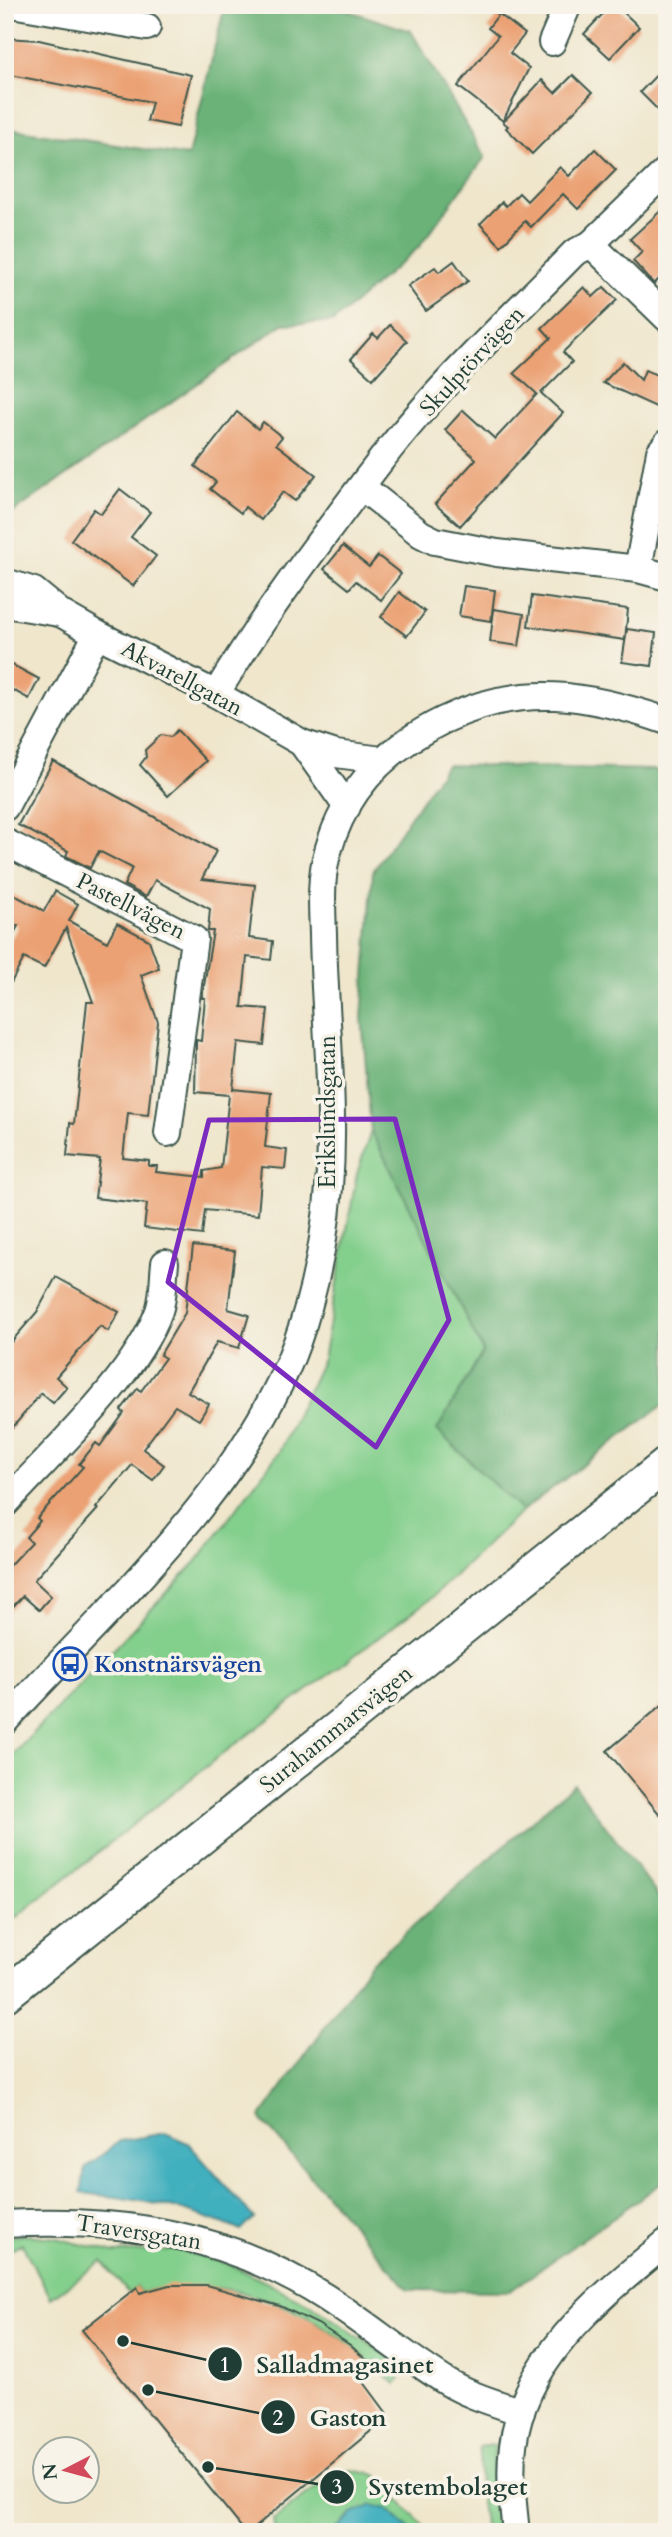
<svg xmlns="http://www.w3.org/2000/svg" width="672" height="2537" font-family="Cardo,serif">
	<rect width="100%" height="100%" fill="#f7f3e8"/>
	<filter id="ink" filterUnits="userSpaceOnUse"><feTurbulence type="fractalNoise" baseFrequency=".0143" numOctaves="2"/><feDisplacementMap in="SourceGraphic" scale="14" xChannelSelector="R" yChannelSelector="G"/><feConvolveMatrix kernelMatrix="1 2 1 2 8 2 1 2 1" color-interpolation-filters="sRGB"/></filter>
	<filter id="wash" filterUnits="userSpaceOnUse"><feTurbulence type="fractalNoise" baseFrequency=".00686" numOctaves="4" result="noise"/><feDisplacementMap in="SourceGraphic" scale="28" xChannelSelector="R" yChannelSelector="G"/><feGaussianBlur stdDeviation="1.57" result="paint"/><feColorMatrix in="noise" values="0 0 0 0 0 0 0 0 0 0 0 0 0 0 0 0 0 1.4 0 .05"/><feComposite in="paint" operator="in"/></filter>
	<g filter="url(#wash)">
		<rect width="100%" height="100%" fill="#efe6cc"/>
		<!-- green -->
		<g fill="#83cf8c" stroke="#518660" stroke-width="2">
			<path d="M 371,1131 L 483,1351 L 437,1430 L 522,1511 L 430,1599 L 217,1758 L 5,1926 L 5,1763 L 196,1562 L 279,1452 L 323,1359 L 357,1174 Z"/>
			<path d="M 28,2235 L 56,2238 L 115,2253 L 179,2250 L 231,2265 L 310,2304 L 402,2366 L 404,2371 L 396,2384 C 380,2372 366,2358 351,2346 C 294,2300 211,2273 140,2293 L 137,2287 L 129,2294 L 102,2261 L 51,2298 L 22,2244 L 5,2253 L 5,2242 L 11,2236 Z"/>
			<path d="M 495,2445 L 491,2479 L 496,2532 L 485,2532 L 480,2494 L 479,2447 Z"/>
			<path d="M 351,2470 L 376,2475 L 429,2532 L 412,2532 L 387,2509 L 352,2514 L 333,2532 L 275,2532 L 273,2520 L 334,2475 Z"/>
		</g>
		<!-- forest -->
		<g fill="#6ab278" stroke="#447856" stroke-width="2">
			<path d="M 225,5 L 331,5 L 411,31 L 485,157 L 419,247 L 333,322 L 283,324 L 5,518 L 5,128 L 188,156 Z"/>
			<path d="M 446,765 L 654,770 L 667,776 L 667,1402 L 522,1511 L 437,1430 L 483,1351 L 371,1131 L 362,1017 L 373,871 Z"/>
			<path d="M 574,1784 L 667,1908 L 667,2179 L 510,2291 L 409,2290 L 260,2118 L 370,1964 Z"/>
		</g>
		<!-- water -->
		<g fill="#41afbe" stroke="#307679" stroke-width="2">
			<path d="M 165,2133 L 188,2143 L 254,2218 L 241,2231 C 187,2207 140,2199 81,2193 L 85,2168 L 120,2141 Z"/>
			<path d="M 372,2505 L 387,2509 L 412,2532 L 333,2532 L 352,2514 Z"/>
		</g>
		<g id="blocks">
			<!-- building -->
			<g fill="#eba173">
				<path d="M 611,5 L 616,5 L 639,27 L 610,58 L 584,34 Z"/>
				<path d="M 499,14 L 525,34 L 510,53 L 529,68 L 503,121 L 458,86 L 498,36 L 488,28 Z"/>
				<path d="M 5,38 L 39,40 L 191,75 L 178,127 L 147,121 L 152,102 L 5,74 Z"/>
				<path d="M 667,64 L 667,119 L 640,92 Z"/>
				<path d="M 573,75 L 592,93 L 532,154 L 506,128 L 508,126 L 503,122 L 542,80 L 555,93 Z"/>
				<path d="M 595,149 L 616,170 L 578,209 L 563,194 L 531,227 L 525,221 L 501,246 L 480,224 L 502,202 L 506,206 L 519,193 L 527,201 L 560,167 L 569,176 Z"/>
				<path d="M 667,205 L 667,271 L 654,284 L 633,261 L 642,252 L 630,239 Z"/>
				<path d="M 454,261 L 468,281 L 426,311 L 408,286 L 435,267 L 439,272 Z"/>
				<path d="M 584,287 L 593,297 L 604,287 L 617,300 L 563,352 L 572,362 L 541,393 L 563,413 L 460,526 L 435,504 L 476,459 L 445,430 L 463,410 L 495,439 L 537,394 L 514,373 L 551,338 L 542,328 Z"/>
				<path d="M 390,325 L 407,341 L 373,379 L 351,359 L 373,334 L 378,338 Z"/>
				<path d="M 623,362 L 641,380 L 645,370 L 667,379 L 667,412 L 603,383 Z"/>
				<path d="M 237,412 L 258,429 L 263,422 L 282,437 L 276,444 L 316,475 L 295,501 L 283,492 L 261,520 L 245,507 L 241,513 L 210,489 L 216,482 L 195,466 Z"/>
				<path d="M 120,489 L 150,512 L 131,537 L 156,556 L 133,586 L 71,540 L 94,509 L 101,514 Z"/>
				<path d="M 343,546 L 369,567 L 378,556 L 401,574 L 381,600 L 356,581 L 349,589 L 324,569 Z"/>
				<path d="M 464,586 L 495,590 L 491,621 L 459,616 Z"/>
				<path d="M 399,592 L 425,612 L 407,636 L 381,617 Z"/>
				<path d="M 532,596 L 628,609 L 625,640 L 528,626 Z"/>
				<path d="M 494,609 L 524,614 L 519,646 L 490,642 Z"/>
				<path d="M 627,629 L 656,633 L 652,666 L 622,662 Z"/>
				<path d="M 5,661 L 39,679 L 29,699 L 5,686 Z"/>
				<path d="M 177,730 L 206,761 L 168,796 L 140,765 L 146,757 L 145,750 L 161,735 L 171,737 Z"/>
				<path d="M 53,761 L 216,851 L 202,879 L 255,885 L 249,938 L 273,941 L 271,960 L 247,957 L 242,1007 L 268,1009 L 264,1045 L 238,1042 L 233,1089 L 271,1093 L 265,1147 L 287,1150 L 285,1169 L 262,1167 L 258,1215 L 205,1210 L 202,1235 L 144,1228 L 147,1204 L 95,1198 L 100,1159 L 67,1156 L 70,1123 L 74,1124 L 87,1002 L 93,1002 L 66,928 L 44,968 L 24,958 L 5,994 L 5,950 L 18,926 L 5,920 L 5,890 L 44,911 L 55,891 L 78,904 L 69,921 L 107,942 L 117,923 L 149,940 L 159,968 L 141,975 L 158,1022 L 148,1115 L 128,1113 L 123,1158 L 149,1161 L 149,1166 L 157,1166 L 156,1172 L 204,1177 L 204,1171 L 221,1168 L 229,1095 L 195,1092 L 196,1045 L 196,1040 L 201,1041 L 205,998 L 202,998 L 213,931 L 208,931 L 210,909 L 155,880 L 146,897 L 124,885 L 132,868 L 99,851 L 90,868 L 66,856 L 68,851 L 18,825 Z"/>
				<path d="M 193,1246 L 235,1251 L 228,1309 L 249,1315 L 239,1348 L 217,1342 L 188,1392 L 209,1404 L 199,1420 L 175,1406 L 143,1449 L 164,1465 L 153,1480 L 132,1465 L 96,1508 L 98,1509 L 34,1580 L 51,1596 L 39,1610 L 23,1596 L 5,1615 L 5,1570 L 31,1542 L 26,1537 L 40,1521 L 37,1518 L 83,1467 L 79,1464 L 96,1443 L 100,1446 L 124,1413 L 121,1410 L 138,1388 L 141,1391 L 165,1358 L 160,1355 L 185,1313 Z"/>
				<path d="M 56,1277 L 119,1312 L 108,1331 L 100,1326 L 56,1377 L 67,1387 L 53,1403 L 41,1393 L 5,1437 L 5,1349 L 37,1312 Z"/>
				<path d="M 667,1701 L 667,1823 L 607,1751 Z"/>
				<path d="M 169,2285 L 206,2285 L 280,2306 L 318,2324 L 350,2345 L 376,2369 L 363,2381 L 389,2416 L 249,2532 L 245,2532 L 82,2330 L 137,2287 L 140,2293 Z"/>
			</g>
		</g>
	</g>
	<g filter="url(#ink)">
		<use href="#blocks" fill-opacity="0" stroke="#3e564b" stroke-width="2"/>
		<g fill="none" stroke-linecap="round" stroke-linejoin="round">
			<defs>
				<g id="minor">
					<path d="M 17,5 L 147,27"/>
					<path d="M 552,42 L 568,5"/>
					<path d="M 591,244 L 667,170"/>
					<path d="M 363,488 L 421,534 L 435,541 L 497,553 L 638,569 L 667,577"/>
					<path d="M 638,569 L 660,452 L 667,443"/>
					<path d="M 5,582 L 34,591 L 62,614 L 97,634 L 216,694 L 302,743 L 336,754 L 382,760"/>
					<path d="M 5,604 L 59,613"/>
					<path d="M 216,694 C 264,614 319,542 375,468 C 433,390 507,322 574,253 L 591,244 L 667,318"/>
					<path d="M 302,743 L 347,807"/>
					<path d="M 5,807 L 97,634"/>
					<path d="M 5,842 L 194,939 L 168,1133"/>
					<path d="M 5,1504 C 53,1451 134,1378 159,1311 C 164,1297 163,1278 165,1263"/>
					<path d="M 5,1721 C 105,1612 247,1484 297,1342 C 320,1278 331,1205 331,1136 C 332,1069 324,1002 323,934 C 322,908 320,876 328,851 C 345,790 388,747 444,720 C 522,682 588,694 667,721"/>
					<path d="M 5,2224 C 123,2218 224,2233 325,2297 C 367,2324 405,2356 447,2382 C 470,2396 496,2403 521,2412"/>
					<path d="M 516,2532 C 513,2504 509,2475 513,2446 C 524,2356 602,2296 667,2242"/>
				</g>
				<path id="major" d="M 5,1995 L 667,1464"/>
			</defs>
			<!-- minor casing -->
			<use href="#minor" stroke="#3e564b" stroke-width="30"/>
			<!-- major casing -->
			<use href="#major" stroke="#3e564b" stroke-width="37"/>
			<!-- minor -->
			<use href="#minor" stroke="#fff" stroke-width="26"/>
			<!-- major -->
			<use href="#major" stroke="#fff" stroke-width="33"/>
		</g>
	</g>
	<!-- marked area -->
	<path fill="none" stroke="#7b2cbf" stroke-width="5" stroke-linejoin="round" d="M 395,1119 L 449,1320 L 376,1447 L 168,1282 L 209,1120 Z"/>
	<!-- icons -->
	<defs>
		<symbol id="bus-ring" viewBox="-11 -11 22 22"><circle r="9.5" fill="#f7f3e8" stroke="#1a4fb4" stroke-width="1.5"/><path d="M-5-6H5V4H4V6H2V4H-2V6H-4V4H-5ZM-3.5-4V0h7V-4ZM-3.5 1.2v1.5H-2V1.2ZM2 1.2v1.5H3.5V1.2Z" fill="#1a4fb4"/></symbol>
	</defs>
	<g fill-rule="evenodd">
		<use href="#bus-ring" x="51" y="1645" width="38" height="38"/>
	</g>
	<g text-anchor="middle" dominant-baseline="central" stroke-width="7" stroke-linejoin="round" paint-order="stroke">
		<!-- street labels -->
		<g font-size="23" fill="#1f3d34" stroke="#f7f3e8">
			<text transform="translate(472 361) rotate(-47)">Skulptörvägen</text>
			<text transform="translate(182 678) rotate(28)">Akvarellgatan</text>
			<text transform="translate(131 906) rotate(27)">Pastellvägen</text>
			<text transform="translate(327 1112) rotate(-90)">Erikslundsgatan</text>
			<text transform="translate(336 1729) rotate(-39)">Surahammarsvägen</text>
			<text transform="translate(139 2232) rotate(9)">Traversgatan</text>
		</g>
		<!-- transit labels -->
		<g font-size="23" font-weight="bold" fill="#164399" stroke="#f7f3e8" text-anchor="start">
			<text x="94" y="1664">Konstnärsvägen</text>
		</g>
	</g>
	<!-- callouts -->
	<path fill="none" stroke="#1f3d34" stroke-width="2.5" d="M123 2341L225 2364M148 2390L278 2417M208 2467L337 2487"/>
	<g fill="#1f3d34" stroke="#f7f3e8" stroke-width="2.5">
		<circle cx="123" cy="2341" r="7"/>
		<circle cx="148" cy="2390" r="7"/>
		<circle cx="208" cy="2467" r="7"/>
		<circle cx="225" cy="2364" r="18"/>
		<circle cx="278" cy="2417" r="18"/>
		<circle cx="337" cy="2487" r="18"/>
	</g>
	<g font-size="21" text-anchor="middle" font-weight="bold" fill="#fff">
		<text x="225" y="2372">1</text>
		<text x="278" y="2425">2</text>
		<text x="337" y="2494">3</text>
	</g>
	<g font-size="24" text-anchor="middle" font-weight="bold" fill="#1f3d34" stroke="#f7f3e8" stroke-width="7" stroke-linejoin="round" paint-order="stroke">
		<text x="345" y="2373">Salladmagasinet</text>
		<text x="348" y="2426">Gaston</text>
		<text x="448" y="2495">Systembolaget</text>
	</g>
	<!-- margin -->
	<rect width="672" height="2537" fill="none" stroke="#f7f3e8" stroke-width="28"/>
	<!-- north arrow -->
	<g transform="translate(66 2470) rotate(264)"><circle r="33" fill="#f7f3e8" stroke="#a1aaa0" stroke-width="2"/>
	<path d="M0-5L12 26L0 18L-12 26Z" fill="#d1495b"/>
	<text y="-10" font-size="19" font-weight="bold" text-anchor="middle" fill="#1f3d34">N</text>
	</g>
</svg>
